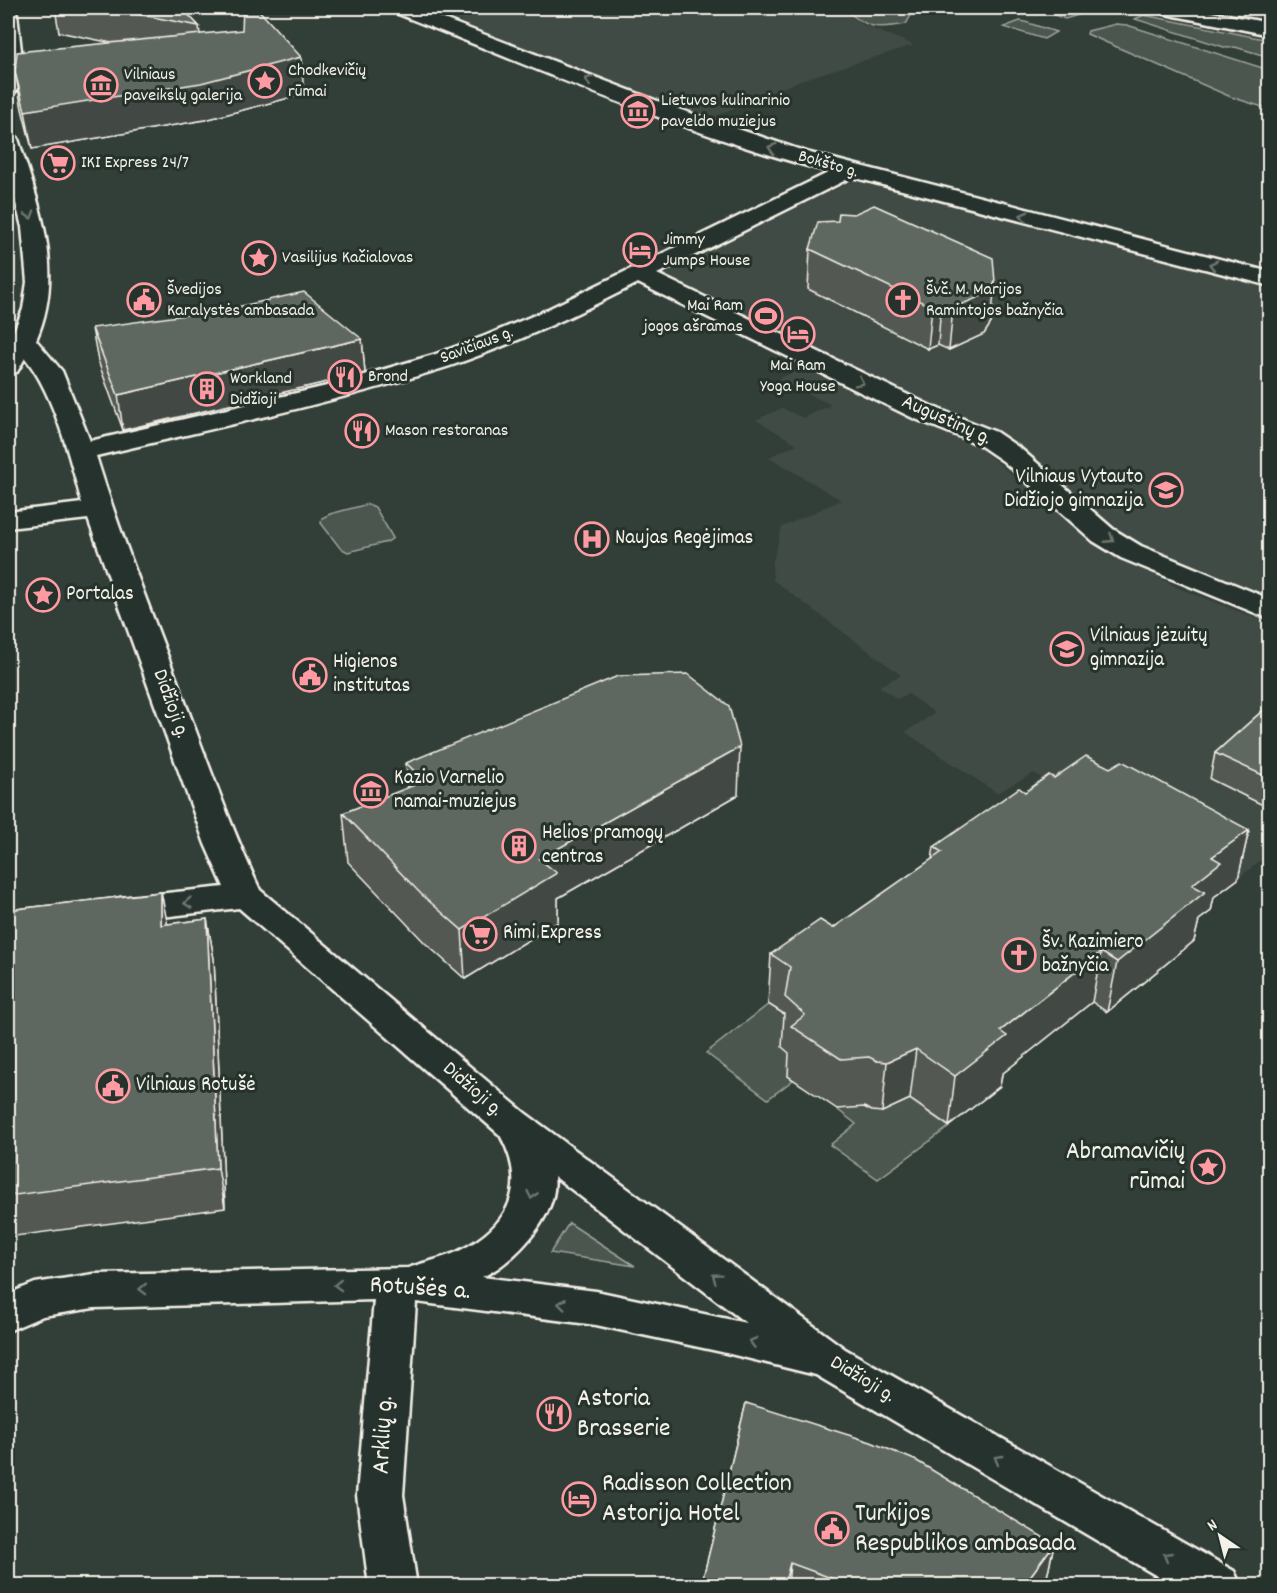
<svg xmlns="http://www.w3.org/2000/svg" width="1277" height="1593" font-family="Dekko,sans-serif">
	<rect width="100%" height="100%" fill="#323e38"/>
	<filter id="ink" filterUnits="userSpaceOnUse"><feTurbulence type="fractalNoise" baseFrequency=".0167" numOctaves="2"/><feDisplacementMap in="SourceGraphic" scale="12" xChannelSelector="R" yChannelSelector="G"/><feConvolveMatrix kernelMatrix="1 2 1 2 8 2 1 2 1" color-interpolation-filters="sRGB"/></filter>
	<g filter="url(#ink)">
		<!-- built -->
		<g fill="#404b44">
			<path d="M 432,8 L 840,8 L 861,24 L 914,45 L 804,79 L 704,121 L 470,26 Z"/>
			<path d="M 853,181 L 1019,220 L 1269,284 L 1267,294 L 1270,295 L 1269,601 L 1137,549 L 991,430 L 967,417 L 961,420 L 651,273 Z"/>
			<path d="M 804,368 L 881,406 L 934,429 L 971,441 L 1093,541 L 1178,588 L 1269,623 L 1269,853 L 1238,879 L 1114,809 L 1078,804 L 1034,773 L 997,793 L 905,732 L 935,713 L 908,694 L 897,699 L 879,686 L 901,675 L 773,580 L 772,565 L 782,527 L 841,500 L 769,457 L 797,444 L 756,420 L 782,408 L 803,418 L 831,405 L 777,379 Z"/>
		</g>
		<!-- green -->
		<g fill="#4c564f" stroke="#a0a49c" stroke-width="1.5">
			<path d="M 842,8 L 915,8 L 906,24 C 874,30 868,28 842,8 Z"/>
			<path d="M 1037,8 L 1101,8 L 1065,19 Z"/>
			<path d="M 1144,15 L 1269,40 L 1269,57 L 1235,47 L 1227,48 L 1135,19 Z"/>
			<path d="M 1020,21 L 1025,22 L 1056,32 L 1044,39 L 1004,27 Z"/>
			<path d="M 1116,24 L 1127,25 L 1269,70 L 1269,109 L 1231,97 L 1087,34 L 1088,31 Z"/>
			<path d="M 368,504 L 375,507 L 393,538 L 387,542 L 348,552 L 340,548 L 321,523 L 322,518 L 330,514 Z"/>
			<path d="M 769,1004 L 804,1028 L 794,1057 L 791,1073 L 788,1076 L 793,1080 L 768,1099 L 706,1053 Z"/>
			<path d="M 903,1095 L 949,1127 L 878,1179 L 830,1145 L 856,1124 L 838,1110 C 849,1101 861,1105 872,1111 Z"/>
			<path d="M 569,1223 L 635,1266 L 550,1253 Z"/>
		</g>
		<g fill="none" stroke-linecap="round" stroke-linejoin="round">
			<defs>
				<g id="street">
					<path d="M 8,8 L 17,14 L 21,51 L 18,88 L 15,92 L 8,94 Z"/>
					<path d="M 391,8 L 415,8 L 681,110 L 810,153 L 1270,272 L 1270,286 L 852,177 L 657,274 L 931,406 L 996,432 L 1021,449 L 1113,529 L 1141,546 L 1270,599 L 1270,619 L 1121,558 L 1093,541 L 1003,461 L 978,444 L 913,418 L 638,283 C 577,314 515,344 450,366 C 334,403 214,428 96,456 C 119,531 148,604 176,678 C 203,749 228,821 260,890 L 525,1113 L 845,1349 L 1234,1571 L 1241,1586 L 1174,1586 L 816,1375 L 722,1352 L 596,1325 L 416,1302 L 403,1495 L 417,1586 L 369,1586 L 357,1495 L 374,1300 L 94,1308 L 43,1316 L 8,1331 L 8,1294 L 35,1283 L 94,1274 L 408,1268 C 425,1262 441,1259 457,1252 C 509,1227 529,1187 500,1135 L 239,908 L 119,922 L 107,918 L 101,910 L 107,902 L 119,898 L 224,887 L 205,844 L 88,519 L 8,528 L 8,512 L 82,503 C 70,459 54,393 25,358 L 17,372 L 8,374 L 8,346 L 23,309 L 27,282 L 22,227 L 8,172 L 8,133 L 15,135 L 18,139 C 39,205 66,272 36,340 L 62,371 L 90,441 L 327,386 L 433,355 L 485,336 L 542,312 L 830,172 C 680,133 537,68 393,12 ZM 554,1176 L 746,1323 L 596,1291 L 482,1277 C 514,1263 560,1214 554,1176 Z"/>
				</g>
				<path id="secondary" d="M 1156,8 L 1190,8 L 1270,23 L 1270,35 L 1165,14 Z"/>
			</defs>
			<!-- street casing -->
			<use href="#street" stroke="#f4f1e8" stroke-width="5"/>
			<!-- secondary casing -->
			<use href="#secondary" stroke="#f4f1e8" stroke-width="5"/>
			<!-- street -->
			<use href="#street" fill="#26332d" fill-rule="evenodd"/>
			<!-- secondary -->
			<use href="#secondary" fill="#26332d" fill-rule="evenodd"/>
		</g>
		<!-- wall -->
		<g fill="#525953" stroke="#f4f1e8" stroke-width="1.5">
			<path d="M 55,8 L 182,8 L 199,26 L 200,34 L 304,94 L 205,120 L 32,149 L 22,109 L 15,72 L 112,43 L 59,32 Z"/>
			<path d="M 810,249 L 991,323 L 984,334 L 949,350 L 938,345 L 928,349 L 808,289 Z"/>
			<path d="M 92,328 L 362,339 L 365,373 L 123,430 L 98,361 Z"/>
			<path d="M 1269,705 L 1269,808 L 1210,779 L 1215,753 Z"/>
			<path d="M 406,763 L 738,795 L 558,898 L 558,922 L 465,979 L 425,943 L 348,862 L 343,813 L 408,788 Z"/>
			<path d="M 1110,768 L 1249,830 L 1238,879 L 1214,897 L 1211,911 L 1199,920 L 1194,941 L 1107,1012 L 1092,1002 L 1002,1074 L 1000,1086 L 949,1126 L 910,1099 L 882,1112 L 872,1111 L 864,1107 L 837,1109 L 788,1076 L 789,1053 L 782,1047 L 784,1014 L 768,1004 L 771,954 L 833,928 L 932,859 L 934,847 L 1025,792 L 1054,778 Z"/>
			<path d="M 161,892 L 167,924 L 207,919 L 214,959 L 225,1208 L 8,1237 L 8,910 Z"/>
			<path d="M 746,1403 L 1054,1544 L 1045,1586 L 701,1586 Z"/>
		</g>
		<!-- shaded-wall -->
		<g fill="#424944" stroke="#f4f1e8" stroke-width="1.5">
			<path d="M 301,57 L 304,94 L 205,120 L 32,149 L 25,111 Z"/>
			<path d="M 995,282 L 991,323 L 984,334 L 949,350 L 953,308 Z"/>
			<path d="M 941,303 L 938,345 L 928,349 L 932,307 Z"/>
			<path d="M 362,339 L 365,373 L 123,430 L 118,395 Z"/>
			<path d="M 740,747 L 738,795 L 558,898 L 558,922 L 465,979 L 462,930 L 539,859 Z"/>
			<path d="M 1249,830 L 1238,879 L 1214,897 L 1211,911 L 1199,920 L 1194,941 L 1107,1012 L 1117,962 L 1192,885 L 1212,857 Z"/>
			<path d="M 161,892 L 169,931 L 161,925 Z"/>
			<path d="M 207,919 L 214,959 L 225,1208 L 218,1168 Z"/>
			<path d="M 1101,952 L 1092,1002 L 1002,1074 L 1000,1086 L 949,1126 L 955,1076 L 1000,1031 Z"/>
			<path d="M 916,1049 L 910,1099 L 882,1112 L 887,1062 Z"/>
			<path d="M 1054,1544 L 1045,1586 L 1023,1586 Z"/>
			<path d="M 790,1563 L 788,1586 L 784,1586 Z"/>
		</g>
		<!-- building -->
		<g fill="#5f6861" stroke="#f4f1e8" stroke-width="1.5">
			<path d="M 106,8 L 182,8 L 199,26 Z"/>
			<path d="M 243,8 L 257,8 L 301,57 L 201,83 L 25,111 L 15,72 L 17,52 L 242,30 Z"/>
			<path d="M 874,205 L 993,258 L 995,282 L 989,293 L 953,308 L 941,303 L 932,307 L 810,249 L 818,222 L 838,221 L 839,213 L 854,214 Z"/>
			<path d="M 304,292 L 362,339 L 118,395 L 92,328 L 228,309 Z"/>
			<path d="M 688,674 L 729,706 L 740,747 L 539,859 L 557,873 L 462,930 L 421,894 L 343,813 L 425,781 L 406,763 L 618,676 Z"/>
			<path d="M 1269,705 L 1269,778 L 1215,753 Z"/>
			<path d="M 1086,756 L 1110,768 L 1122,761 L 1249,830 L 1212,857 L 1221,862 L 1192,885 L 1205,892 L 1117,962 L 1101,952 L 1000,1031 L 1007,1036 L 955,1076 L 916,1049 L 887,1062 L 877,1061 L 869,1057 L 841,1059 L 791,1026 L 805,1015 L 785,997 L 790,967 L 771,954 L 820,920 L 833,928 L 942,852 L 934,847 L 1019,788 L 1025,792 L 1049,775 L 1054,778 Z"/>
			<path d="M 161,892 L 161,925 L 207,919 L 218,1168 L 8,1196 L 8,910 Z"/>
			<path d="M 746,1403 L 871,1442 L 917,1461 L 1054,1544 L 1023,1586 L 853,1586 L 790,1563 L 784,1586 L 701,1586 Z"/>
		</g>
		<!-- one-way arrows -->
		<defs><path id="oneway-chevron" d="M-2-3.5L2.5 0L-2 3.5" fill="none" stroke-width="1.6" stroke-linecap="round" stroke-linejoin="round" transform="scale(1.5)"/></defs>
		<g stroke="#6e766e">
			<use href="#oneway-chevron" transform="translate(589 80) rotate(-158)"/>
			<use href="#oneway-chevron" transform="translate(772 148) rotate(-163)"/>
			<use href="#oneway-chevron" transform="translate(30 215) rotate(73)"/>
			<use href="#oneway-chevron" transform="translate(1024 216) rotate(-166)"/>
			<use href="#oneway-chevron" transform="translate(1213 265) rotate(-166)"/>
			<use href="#oneway-chevron" transform="translate(860 382) rotate(26)"/>
			<use href="#oneway-chevron" transform="translate(1110 539) rotate(33)"/>
			<use href="#oneway-chevron" transform="translate(188 903) rotate(174)"/>
			<use href="#oneway-chevron" transform="translate(532 1195) rotate(102)"/>
			<use href="#oneway-chevron" transform="translate(716 1277) rotate(-143)"/>
			<use href="#oneway-chevron" transform="translate(338 1285) rotate(179)"/>
			<use href="#oneway-chevron" transform="translate(143 1289) rotate(179)"/>
			<use href="#oneway-chevron" transform="translate(562 1304) rotate(-173)"/>
			<use href="#oneway-chevron" transform="translate(753 1342) rotate(-165)"/>
			<use href="#oneway-chevron" transform="translate(998 1459) rotate(-150)"/>
			<use href="#oneway-chevron" transform="translate(1167 1556) rotate(-150)"/>
		</g>
	</g>
	<!-- icons -->
	<defs>
		<symbol id="sight-ring" viewBox="-11 -11 22 22"><circle r="9.5" fill="#26332d" stroke="#ff9aa2" stroke-width="1.5"/><path d="M0-6L1.8-2.2L6-1.7L2.9 1.2L3.7 5.4L0 3.3L-3.7 5.4L-2.9 1.2L-6-1.7L-1.8-2.2Z" fill="#ff9aa2"/></symbol>
		<symbol id="museum-ring" viewBox="-11 -11 22 22"><circle r="9.5" fill="#26332d" stroke="#ff9aa2" stroke-width="1.5"/><path d="M0-6L6-3V-2H-6V-3ZM-5-1h2V3h-2ZM-1-1h2V3h-2ZM3-1h2V3H3ZM-6 4H6V6H-6Z" fill="#ff9aa2"/></symbol>
		<symbol id="supermarket-ring" viewBox="-11 -11 22 22"><circle r="9.5" fill="#26332d" stroke="#ff9aa2" stroke-width="1.5"/><path d="M-6-5.5h2.5l.6 2H6L4.5 2H-2.5L-4.4-4H-6ZM-1.5 3.2a1.3 1.3 0 1 0 .1 0ZM3 3.2a1.3 1.3 0 1 0 .1 0Z" fill="#ff9aa2"/></symbol>
		<symbol id="hotel-ring" viewBox="-11 -11 22 22"><circle r="9.5" fill="#26332d" stroke="#ff9aa2" stroke-width="1.5"/><path d="M-6-4.5h1.5V1H6V5H4.5V3h-9V5H-6ZM-4 0a1.8 1.8 0 1 1 3.6 0ZM.5 0V-2.5h3Q6-2.5 6 0Z" fill="#ff9aa2"/></symbol>
		<symbol id="civic-ring" viewBox="-11 -11 22 22"><circle r="9.5" fill="#26332d" stroke="#ff9aa2" stroke-width="1.5"/><path d="M-.6-6.5H3V-4.5H.6V-3L4-1V1h2V6H-6V1h2V-1L-.6-3ZM-1.2 2.5V6h2.4V2.5Z" fill="#ff9aa2"/></symbol>
		<symbol id="church-ring" viewBox="-11 -11 22 22"><circle r="9.5" fill="#26332d" stroke="#ff9aa2" stroke-width="1.5"/><path d="M-1.2-6h2.4v3.5h3.3v2.4h-3.3V6h-2.4V-.1h-3.3v-2.4h3.3Z" fill="#ff9aa2"/></symbol>
		<symbol id="stadium-ring" viewBox="-11 -11 22 22"><circle r="9.5" fill="#26332d" stroke="#ff9aa2" stroke-width="1.5"/><path d="M0-5a6.5 5 0 1 0 0 10a6.5 5 0 1 0 0-10ZM-3.5-1.8h7v3.6h-7Z" fill="#ff9aa2"/></symbol>
		<symbol id="restaurant-ring" viewBox="-11 -11 22 22"><circle r="9.5" fill="#26332d" stroke="#ff9aa2" stroke-width="1.5"/><path d="M-5-6h1v4h1v-4h1v4h1v-4h1v5L-1.5 .5V6h-2V.5L-5-1ZM5-6V6H3V1.5H1.5Q1.5-4 5-6Z" fill="#ff9aa2"/></symbol>
		<symbol id="building-ring" viewBox="-11 -11 22 22"><circle r="9.5" fill="#26332d" stroke="#ff9aa2" stroke-width="1.5"/><path d="M-4-6H4V6H1V3H-1V6H-4ZM-2.5-4.3h1.7v1.8h-1.7ZM.8-4.3h1.7v1.8H.8ZM-2.5-1h1.7V.8h-1.7ZM.8-1h1.7V.8H.8Z" fill="#ff9aa2"/></symbol>
		<symbol id="school-ring" viewBox="-11 -11 22 22"><circle r="9.5" fill="#26332d" stroke="#ff9aa2" stroke-width="1.5"/><path d="M0-5L7-2L0 1L-7-2ZM-4 1L0 2.5L4 1V4Q0 6-4 4Z" fill="#ff9aa2"/></symbol>
		<symbol id="hospital-ring" viewBox="-11 -11 22 22"><circle r="9.5" fill="#26332d" stroke="#ff9aa2" stroke-width="1.5"/><path d="M-5-5h3v3.5h4V-5h3V5h-3V1.5h-4V5h-3Z" fill="#ff9aa2"/></symbol>
	</defs>
	<g fill-rule="evenodd">
		<use href="#sight-ring" x="246" y="62" width="38" height="38"/>
		<use href="#museum-ring" x="82" y="66" width="38" height="38"/>
		<use href="#museum-ring" x="619" y="92" width="38" height="38"/>
		<use href="#supermarket-ring" x="39" y="144" width="38" height="38"/>
		<use href="#hotel-ring" x="621" y="231" width="38" height="38"/>
		<use href="#sight-ring" x="240" y="239" width="38" height="38"/>
		<use href="#civic-ring" x="125" y="281" width="38" height="38"/>
		<use href="#church-ring" x="884" y="281" width="38" height="38"/>
		<use href="#stadium-ring" x="747" y="297" width="38" height="38"/>
		<use href="#hotel-ring" x="779" y="315" width="38" height="38"/>
		<use href="#restaurant-ring" x="326" y="358" width="38" height="38"/>
		<use href="#building-ring" x="188" y="370" width="38" height="38"/>
		<use href="#restaurant-ring" x="343" y="412" width="38" height="38"/>
		<use href="#school-ring" x="1147" y="471" width="38" height="38"/>
		<use href="#hospital-ring" x="573" y="520" width="38" height="38"/>
		<use href="#sight-ring" x="24" y="576" width="38" height="38"/>
		<use href="#school-ring" x="1048" y="630" width="38" height="38"/>
		<use href="#civic-ring" x="291" y="656" width="38" height="38"/>
		<use href="#museum-ring" x="352" y="772" width="38" height="38"/>
		<use href="#building-ring" x="500" y="827" width="38" height="38"/>
		<use href="#supermarket-ring" x="461" y="915" width="38" height="38"/>
		<use href="#church-ring" x="1000" y="936" width="38" height="38"/>
		<use href="#civic-ring" x="94" y="1067" width="38" height="38"/>
		<use href="#sight-ring" x="1189" y="1148" width="38" height="38"/>
		<use href="#restaurant-ring" x="535" y="1395" width="38" height="38"/>
		<use href="#hotel-ring" x="560" y="1480" width="38" height="38"/>
		<use href="#civic-ring" x="813" y="1510" width="38" height="38"/>
	</g>
	<g text-anchor="middle" dominant-baseline="central" stroke-width="6" stroke-linejoin="round" paint-order="stroke">
		<!-- far-poi labels -->
		<g font-size="18" fill="#f4f1e8" stroke="#26332d" text-anchor="start">
			<text x="288" y="71">Chodkevičių<tspan x="288" dy="21">rūmai</tspan></text>
			<text x="124" y="75">Vilniaus<tspan x="124" dy="21">paveikslų galerija</tspan></text>
			<text x="661" y="101">Lietuvos kulinarinio<tspan x="661" dy="21">paveldo muziejus</tspan></text>
			<text x="81" y="163">IKI Express 24/7</text>
			<text x="663" y="240">Jimmy<tspan x="663" dy="21">Jumps House</tspan></text>
			<text x="282" y="258">Vasilijus Kačialovas</text>
			<text x="167" y="290">Švedijos<tspan x="167" dy="21">Karalystės ambasada</tspan></text>
			<text x="926" y="290">Švč. M. Marijos<tspan x="926" dy="21">Ramintojos bažnyčia</tspan></text>
			<text x="743" y="306" text-anchor="end">Mai Ram<tspan x="743" dy="21">jogos ašramas</tspan></text>
			<text x="798" y="366" text-anchor="middle">Mai Ram<tspan x="798" dy="21">Yoga House</tspan></text>
			<text x="368" y="377">Brond</text>
			<text x="230" y="379">Workland<tspan x="230" dy="21">Didžioji</tspan></text>
			<text x="385" y="431">Mason restoranas</text>
		</g>
		<!-- far-street labels -->
		<g font-size="18" fill="#f4f1e8" stroke="#26332d">
			<text transform="translate(828 165) rotate(16)">Bokšto g.</text>
			<text transform="translate(477 346) rotate(-21)">Savičiaus g.</text>
		</g>
		<!-- street labels -->
		<g font-size="21" fill="#f4f1e8" stroke="#26332d">
			<text transform="translate(946 421) rotate(24)">Augustinų g.</text>
			<text transform="translate(170 704) rotate(70)">Didžioji g.</text>
			<text transform="translate(472 1090) rotate(41)">Didžioji g.</text>
			<text transform="translate(862 1380) rotate(31)">Didžioji g.</text>
		</g>
		<!-- poi labels -->
		<g font-size="21" fill="#f4f1e8" stroke="#26332d" text-anchor="start">
			<text x="1143" y="478" text-anchor="end">Vilniaus Vytauto<tspan x="1143" dy="24">Didžiojo gimnazija</tspan></text>
			<text x="615" y="539">Naujas Regėjimas</text>
			<text x="66" y="595">Portalas</text>
			<text x="1090" y="637">Vilniaus jėzuitų<tspan x="1090" dy="24">gimnazija</tspan></text>
			<text x="333" y="663">Higienos<tspan x="333" dy="24">institutas</tspan></text>
			<text x="394" y="779">Kazio Varnelio<tspan x="394" dy="24">namai-muziejus</tspan></text>
			<text x="542" y="834">Helios pramogų<tspan x="542" dy="24">centras</tspan></text>
			<text x="503" y="934">Rimi Express</text>
			<text x="1042" y="943">Šv. Kazimiero<tspan x="1042" dy="24">bažnyčia</tspan></text>
			<text x="136" y="1086">Vilniaus Rotušė</text>
		</g>
		<!-- near-poi labels -->
		<g font-size="26" fill="#f4f1e8" stroke="#26332d" text-anchor="start">
			<text x="1185" y="1152" text-anchor="end">Abramavičių<tspan x="1185" dy="30">rūmai</tspan></text>
			<text x="577" y="1399">Astoria<tspan x="577" dy="30">Brasserie</tspan></text>
			<text x="602" y="1484">Radisson Collection<tspan x="602" dy="30">Astorija Hotel</tspan></text>
			<text x="855" y="1514">Turkijos<tspan x="855" dy="30">Respublikos ambasada</tspan></text>
		</g>
		<!-- near-street labels -->
		<g font-size="26" fill="#f4f1e8" stroke="#26332d">
			<text transform="translate(420 1289) rotate(4)">Rotušės a.</text>
			<text transform="translate(384 1435) rotate(-87)">Arklių g.</text>
		</g>
	</g>
	<!-- margin -->
	<rect width="1277" height="1593" fill="none" stroke="#26332d" stroke-width="30"/>
	<rect x="15" y="15" width="1247" height="1563" fill="none" stroke="#f4f1e8" stroke-width="2" filter="url(#ink)"/>
	<!-- north arrow -->
	<g transform="translate(1220 1536) rotate(325)" stroke="#26332d" stroke-width="4.5" paint-order="stroke">
	<path d="M0-4.5L10 22L0 15L-10 22Z" fill="#f4f1e8"/>
	<text y="-9" font-size="16" font-weight="bold" text-anchor="middle" fill="#f4f1e8">N</text>
	</g>
</svg>
